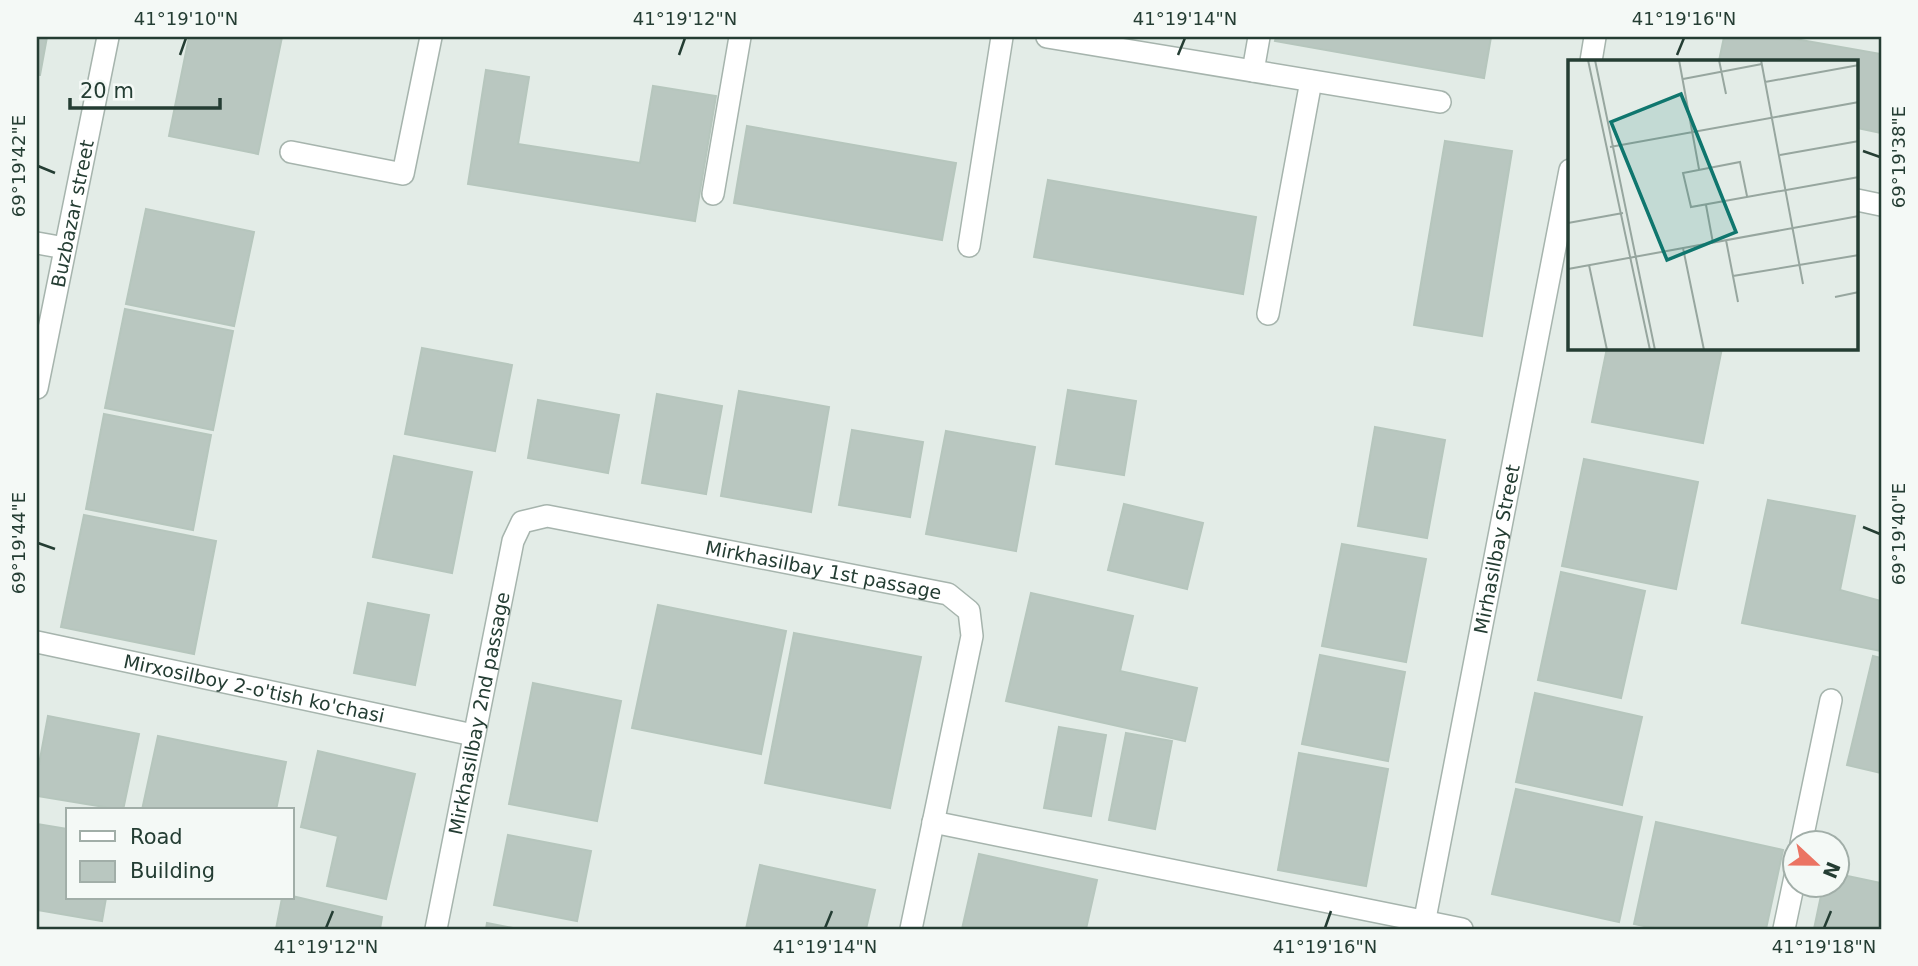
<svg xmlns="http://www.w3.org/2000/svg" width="1918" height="966" font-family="'DejaVu Sans',sans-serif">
	<rect width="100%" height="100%" fill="#e3ece7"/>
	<!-- building -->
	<g fill="#b9c7c0" stroke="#b6c6bd" stroke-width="2">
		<path d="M 37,37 L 47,37 L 40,75 L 37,75 Z"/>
		<path d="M 189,37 L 282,37 L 258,154 L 169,136 Z"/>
		<path d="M 1276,37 L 1491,37 L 1484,78 L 1275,41 Z"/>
		<path d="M 1724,37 L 1784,37 L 1881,54 L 1881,133 L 1857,128 L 1857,61 L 1719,61 Z"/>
		<path d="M 486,70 L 529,77 L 518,144 L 640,163 L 653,86 L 716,96 L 695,221 L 468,184 Z"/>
		<path d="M 747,126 L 956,163 L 942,240 L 734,203 Z"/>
		<path d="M 1445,141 L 1512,151 L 1482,336 L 1414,325 Z"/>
		<path d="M 1048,180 L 1256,217 L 1243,294 L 1034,257 Z"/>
		<path d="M 146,209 L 254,232 L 234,326 L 126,304 Z"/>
		<path d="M 125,309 L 233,331 L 213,430 L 105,408 Z"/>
		<path d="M 422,348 L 512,365 L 495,451 L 405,434 Z"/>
		<path d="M 1607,348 L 1722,348 L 1703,443 L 1592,422 Z"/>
		<path d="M 1068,390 L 1136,401 L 1124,475 L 1056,464 Z"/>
		<path d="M 739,391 L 829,407 L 811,512 L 721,496 Z"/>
		<path d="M 657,394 L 722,406 L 706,494 L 642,483 Z"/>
		<path d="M 538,400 L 619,415 L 608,473 L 528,458 Z"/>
		<path d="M 104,414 L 211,435 L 193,530 L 86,509 Z"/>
		<path d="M 1375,427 L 1445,440 L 1427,538 L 1358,526 Z"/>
		<path d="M 852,430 L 923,442 L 910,517 L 839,505 Z"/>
		<path d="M 946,431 L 1035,447 L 1016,551 L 926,534 Z"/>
		<path d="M 394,456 L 472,472 L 452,573 L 373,557 Z"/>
		<path d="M 1584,459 L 1698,482 L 1676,589 L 1562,566 Z"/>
		<path d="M 1768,500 L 1855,516 L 1840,590 L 1881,601 L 1881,651 L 1742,623 Z"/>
		<path d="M 1124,504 L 1203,523 L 1187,589 L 1108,570 Z"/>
		<path d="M 84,515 L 216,541 L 194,654 L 61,627 Z"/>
		<path d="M 1342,544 L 1426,559 L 1406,662 L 1322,646 Z"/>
		<path d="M 1561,572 L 1645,591 L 1621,698 L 1538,680 Z"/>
		<path d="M 1031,593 L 1133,616 L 1120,671 L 1197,688 L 1185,741 L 1006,701 Z"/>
		<path d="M 368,603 L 429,615 L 415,685 L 354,673 Z"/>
		<path d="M 658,605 L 786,631 L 761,754 L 632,728 Z"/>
		<path d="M 794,633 L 921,657 L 890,808 L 765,783 Z"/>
		<path d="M 1320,655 L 1405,672 L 1388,761 L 1302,744 Z"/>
		<path d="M 1873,656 L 1881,658 L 1881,773 L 1847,765 Z"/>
		<path d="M 533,683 L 621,701 L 597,821 L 509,804 Z"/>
		<path d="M 1535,693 L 1642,717 L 1622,805 L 1516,782 Z"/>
		<path d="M 48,716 L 139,734 L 123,810 L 37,796 L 37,775 Z"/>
		<path d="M 1059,727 L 1106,735 L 1091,816 L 1044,808 Z"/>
		<path d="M 1126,733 L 1172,741 L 1155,829 L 1109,820 Z"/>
		<path d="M 158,736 L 286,762 L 276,810 L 142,810 Z"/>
		<path d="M 318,751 L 415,774 L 386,899 L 327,886 L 338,836 L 301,827 Z"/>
		<path d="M 1299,753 L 1388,769 L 1366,886 L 1278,870 Z"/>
		<path d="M 1516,789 L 1642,817 L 1619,922 L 1492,894 Z"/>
		<path d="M 1656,822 L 1783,850 L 1766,929 L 1659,929 L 1634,924 Z"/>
		<path d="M 37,824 L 68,829 L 68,898 L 106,898 L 102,921 L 37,910 Z"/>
		<path d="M 508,835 L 591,851 L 577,921 L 494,905 Z"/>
		<path d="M 979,854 L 1097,880 L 1086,929 L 962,929 Z"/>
		<path d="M 760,865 L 875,890 L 866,929 L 746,929 Z"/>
		<path d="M 1838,874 L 1881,883 L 1881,929 L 1814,929 L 1823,886 L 1838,886 Z"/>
		<path d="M 292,896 L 382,917 L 380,929 L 276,929 L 282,898 Z"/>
		<path d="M 487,923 L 518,929 L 486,929 Z"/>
	</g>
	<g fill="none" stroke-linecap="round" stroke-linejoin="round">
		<defs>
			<g id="lane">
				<path d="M 1047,37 L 1440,102"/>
				<path d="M 1253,71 L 1259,37"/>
				<path d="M 291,152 L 403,174 L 431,37"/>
				<path d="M 713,194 L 740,37"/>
				<path d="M 1857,200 L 1881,205"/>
				<path d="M 969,246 L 1002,37"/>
				<path d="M 1268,314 L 1311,81"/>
				<path d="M 1801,844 L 1831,700"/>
				<path d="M 1784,929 L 1796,872"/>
			</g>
			<g id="street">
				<path d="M 1591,61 L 1595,37"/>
				<path d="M 37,243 L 65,248"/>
				<path id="s1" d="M 37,388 L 108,37"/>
				<path id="s2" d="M 37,642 L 473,735"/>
				<path d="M 933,822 L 1462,929"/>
				<path id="s3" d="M 436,929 L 513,541 L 522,522 L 547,516 L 948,594 L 969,611 L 972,636 L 911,929"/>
				<path id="s4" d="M 1423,929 L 1570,170"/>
			</g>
		</defs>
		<!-- lane casing -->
		<use href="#lane" stroke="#a6b4ad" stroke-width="24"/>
		<!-- street casing -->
		<use href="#street" stroke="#a6b4ad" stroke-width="24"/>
		<!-- lane -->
		<use href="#lane" stroke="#fff" stroke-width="21"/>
		<!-- street -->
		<use href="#street" stroke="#fff" stroke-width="21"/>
	</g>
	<!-- ticks -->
	<path fill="none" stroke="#243d33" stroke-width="2.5" d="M 180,55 L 186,38M 679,55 L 685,38M 1178,55 L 1185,38M 1677,55 L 1684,38M 1863,151 L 1880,157M 38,166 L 55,173M 1863,527 L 1880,534M 38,543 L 55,549M 326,928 L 333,911M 825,928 L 832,911M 1325,928 L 1331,911M 1824,928 L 1831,911"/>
	<g text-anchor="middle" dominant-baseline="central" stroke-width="7" stroke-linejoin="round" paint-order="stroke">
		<!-- street labels -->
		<g font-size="19" fill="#243d33" stroke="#f4f9f6">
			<text stroke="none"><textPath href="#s1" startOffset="178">Buzbazar street</textPath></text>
			<text stroke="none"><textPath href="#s4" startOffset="387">Mirhasilbay Street</textPath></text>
			<text stroke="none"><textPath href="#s3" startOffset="724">Mirkhasilbay 1st passage</textPath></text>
			<text stroke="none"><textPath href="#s2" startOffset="222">Mirxosilboy 2-o'tish ko'chasi</textPath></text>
			<text stroke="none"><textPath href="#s3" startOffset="220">Mirkhasilbay 2nd passage</textPath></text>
		</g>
	</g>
	<!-- overview -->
	<g transform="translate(1568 60)">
		<rect width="290" height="290" fill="#e3ece7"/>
		<path fill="none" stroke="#97a69f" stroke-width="2" d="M 20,0 L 82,290M 27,0 L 87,290M 111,0 L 131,109M 151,0 L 158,34M 193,0 L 235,224M 115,19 L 194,4M 197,22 L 291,5M 42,87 L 291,42M 212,95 L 291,81M 179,136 L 172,102 L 115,113 L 123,147 L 291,117M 138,145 L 145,183M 0,163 L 55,153M 158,180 L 170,242M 115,188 L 136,290M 21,205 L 39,290M 0,209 L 291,156M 165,216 L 291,195M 267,237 L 291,232"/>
		<path fill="#0f766e" fill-opacity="0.15" stroke="#0f766e" stroke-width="3.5" d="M 113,34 L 168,172 L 99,200 L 43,62 Z"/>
		<rect width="290" height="290" fill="none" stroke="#243d33" stroke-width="3.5"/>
	</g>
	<!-- border -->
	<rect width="1918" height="966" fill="none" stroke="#f4f9f6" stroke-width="77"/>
	<!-- legend -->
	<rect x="66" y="808" width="228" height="91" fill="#f4f9f6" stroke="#a1aea8" stroke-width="2"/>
	<rect x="80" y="831" width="35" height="10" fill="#ffffff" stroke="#a1aea8" stroke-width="2"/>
	<text x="130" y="844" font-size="21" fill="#243d33">Road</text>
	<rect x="80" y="861" width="35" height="21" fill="#b9c7c0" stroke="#a1aea8" stroke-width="2"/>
	<text x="130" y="878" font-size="21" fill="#243d33">Building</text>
	<!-- north arrow -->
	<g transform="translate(1816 864) rotate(112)"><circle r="33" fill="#f4f9f6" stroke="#a1aea8" stroke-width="2"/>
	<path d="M0-5L12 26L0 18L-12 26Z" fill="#eb7463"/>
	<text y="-10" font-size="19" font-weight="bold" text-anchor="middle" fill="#243d33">N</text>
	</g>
	<!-- scale -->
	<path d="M70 98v10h150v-10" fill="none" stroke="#243d33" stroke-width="3.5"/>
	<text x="80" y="98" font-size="21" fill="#243d33" stroke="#f4f9f6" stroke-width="5" paint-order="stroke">20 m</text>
	<rect x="38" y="38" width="1842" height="890" fill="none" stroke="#243d33" stroke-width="2.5"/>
	<g font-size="18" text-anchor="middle" fill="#243d33">
		<text x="186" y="25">41°19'10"N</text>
		<text x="685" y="25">41°19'12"N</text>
		<text x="1185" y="25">41°19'14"N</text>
		<text x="1684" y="25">41°19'16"N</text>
		<text transform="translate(1899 157) rotate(-90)" y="6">69°19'38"E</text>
		<text transform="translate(19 166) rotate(-90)" y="6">69°19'42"E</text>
		<text transform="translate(1899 534) rotate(-90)" y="6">69°19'40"E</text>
		<text transform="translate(19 543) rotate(-90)" y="6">69°19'44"E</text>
		<text x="326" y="953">41°19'12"N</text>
		<text x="825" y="953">41°19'14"N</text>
		<text x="1325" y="953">41°19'16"N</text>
		<text x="1824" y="953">41°19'18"N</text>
	</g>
</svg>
